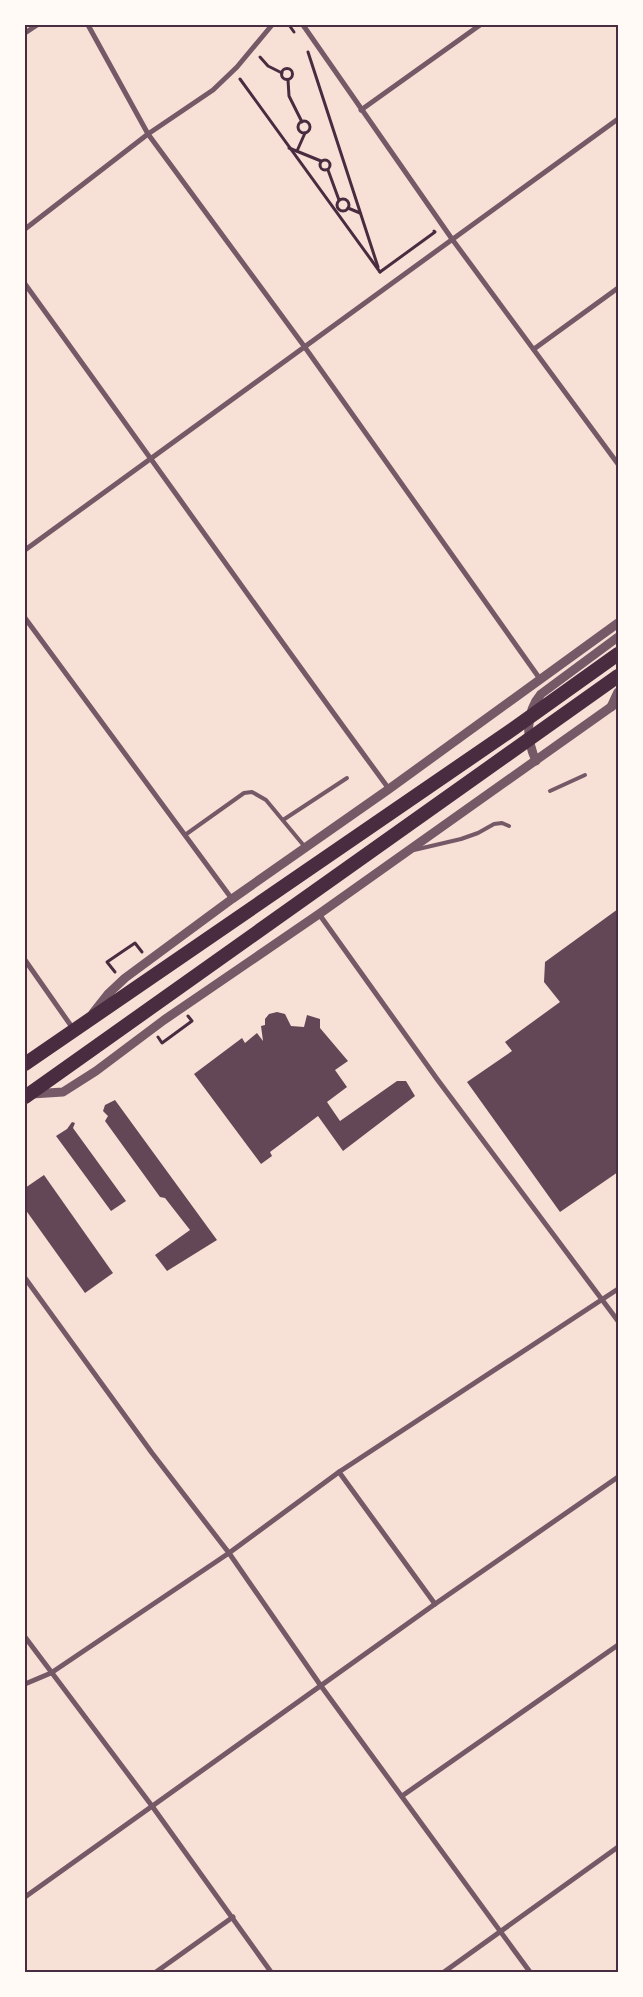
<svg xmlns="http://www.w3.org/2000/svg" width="643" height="1997" font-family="'Space Grotesk',sans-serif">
	<rect width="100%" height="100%" fill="#f7e1d7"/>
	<!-- building -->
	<g fill="#644757">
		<path d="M 618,909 L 618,1172 L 560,1212 L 467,1082 L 512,1051 L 505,1042 L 560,1002 L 544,982 L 545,962 Z"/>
		<path d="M 277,1012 L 285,1014 L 291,1026 L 304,1027 L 307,1015 L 320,1019 L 320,1028 L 348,1061 L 335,1070 L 347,1087 L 327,1102 L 340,1121 L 397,1081 L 406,1081 L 415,1096 L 343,1151 L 318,1116 L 270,1152 L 272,1156 L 261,1164 L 194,1074 L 242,1038 L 245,1043 L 257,1033 L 263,1041 L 261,1026 L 265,1025 L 265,1019 L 269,1014 Z"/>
		<path d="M 115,1100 L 217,1240 L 167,1271 L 155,1255 L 190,1230 L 165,1198 L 160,1197 L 105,1121 L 108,1116 L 103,1111 L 105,1105 Z"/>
		<path d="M 72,1122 L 75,1123 L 73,1128 L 126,1201 L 111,1211 L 56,1136 L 67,1129 Z"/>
		<path d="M 44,1175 L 113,1273 L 85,1293 L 25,1209 L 25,1188 Z"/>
	</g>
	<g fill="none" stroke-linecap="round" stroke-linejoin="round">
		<!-- path -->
		<g stroke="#4a2c40" stroke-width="3">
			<path d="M 289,25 L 294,32"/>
			<path d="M 308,52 L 378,267"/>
			<path d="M 260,57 L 268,66 L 282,73"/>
			<circle cx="287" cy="74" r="5.5"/>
			<path d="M 240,79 L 380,272"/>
			<path d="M 288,80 L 289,96 L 302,122"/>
			<circle cx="304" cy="127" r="6"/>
			<path d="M 289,148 L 321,161"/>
			<path d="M 297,151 L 305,133"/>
			<circle cx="325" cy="165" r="5"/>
			<path d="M 328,170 L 339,200"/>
			<circle cx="343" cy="205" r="6"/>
			<path d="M 348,208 L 360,213"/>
			<path d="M 380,272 L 435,232 L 434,231"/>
			<path d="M 115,972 L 107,962 L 135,943 L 142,952"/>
			<path d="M 158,1037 L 162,1043 L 192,1021 L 188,1016"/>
		</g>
		<!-- service -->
		<g stroke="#755966" stroke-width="4">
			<path d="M 550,791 L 585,775"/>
			<path d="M 283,820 L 347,778"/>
			<path d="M 185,835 L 244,793 L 252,792 L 266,800 L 305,847"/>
			<path d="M 414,850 L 461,839 L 478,833 L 494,824 L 502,823 L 509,826"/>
		</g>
		<!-- minor -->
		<g stroke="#755966" stroke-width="5">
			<path d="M 88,25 L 148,134 L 304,346 L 540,679"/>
			<path d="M 303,25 L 452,239 L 618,464"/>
			<path d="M 25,33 L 37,25"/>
			<path d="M 361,110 L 480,25"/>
			<path d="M 25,229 L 148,134 L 213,90 L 237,67 L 272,25"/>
			<path d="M 25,284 C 147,452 266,622 389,789"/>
			<path d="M 534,349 L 618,288"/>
			<path d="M 25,550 L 618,119"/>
			<path d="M 25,618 L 232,899"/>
			<path d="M 319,914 L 437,1079 L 618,1321"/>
			<path d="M 25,960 L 74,1030"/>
			<path d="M 25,1278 L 152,1453 L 229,1553 L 321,1686 L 530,1972"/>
			<path d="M 339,1472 L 435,1604"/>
			<path d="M 25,1637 L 152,1806 L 271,1972"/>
			<path d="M 25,1684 L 51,1673 L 229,1553 L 339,1472 L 618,1289"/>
			<path d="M 402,1796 L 618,1645"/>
			<path d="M 25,1897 L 435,1604 L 618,1477"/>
			<path d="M 156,1972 L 233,1917"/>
			<path d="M 444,1972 L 618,1847"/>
		</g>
		<!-- tertiary -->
		<g stroke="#755966" stroke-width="9">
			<path d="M 611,707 L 618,692"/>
			<path d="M 536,761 C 526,739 525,713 541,694 L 618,637"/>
			<path d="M 93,1013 L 108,994 L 125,978 L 232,899 L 389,789 L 618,623"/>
			<path d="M 32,1094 L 63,1092 L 96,1071 L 164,1020 L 319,914 L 618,702"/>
		</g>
		<!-- trunk -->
		<g stroke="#4a2c40" stroke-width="14">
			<path d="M 25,1064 L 513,729 L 618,654"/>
			<path d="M 25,1097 L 618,676"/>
		</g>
	</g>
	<!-- border -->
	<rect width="643" height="1997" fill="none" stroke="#fffaf5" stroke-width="52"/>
	<rect x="26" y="26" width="591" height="1945" fill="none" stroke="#4a2c40" stroke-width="2"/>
</svg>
